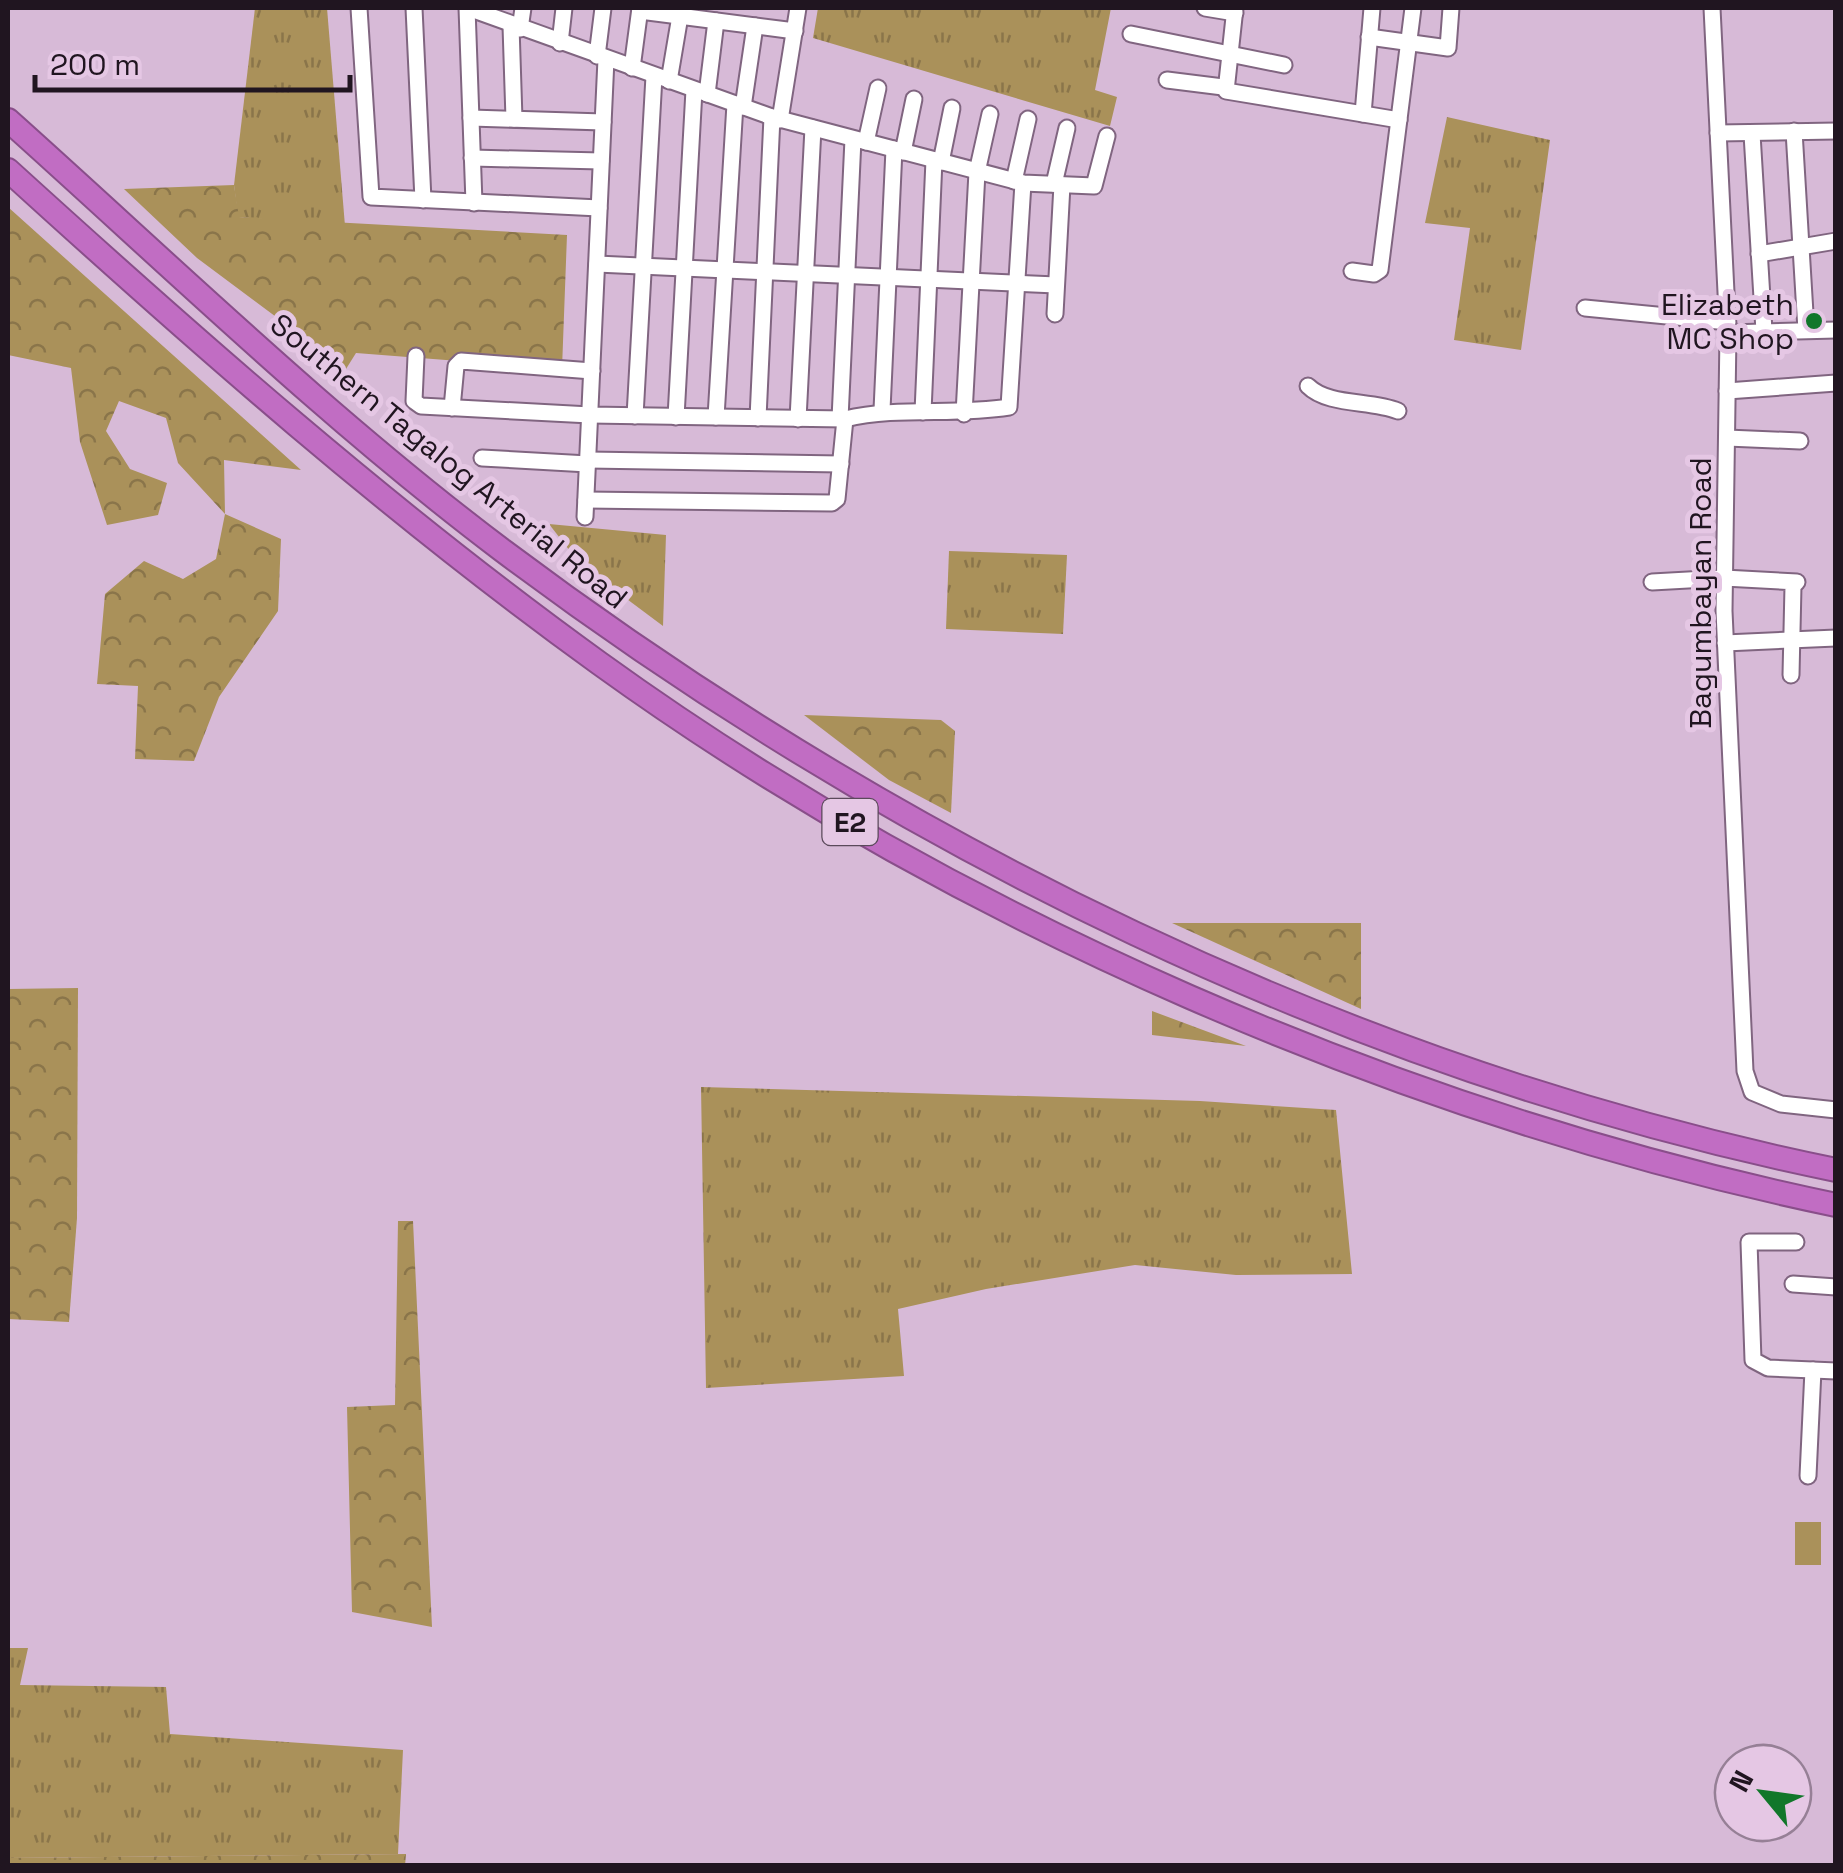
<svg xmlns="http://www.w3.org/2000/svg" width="1843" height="1873" font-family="'Space Grotesk',sans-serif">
	<defs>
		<pattern id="grass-tufts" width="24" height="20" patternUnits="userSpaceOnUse" patternTransform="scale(2.5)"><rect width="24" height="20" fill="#aa915a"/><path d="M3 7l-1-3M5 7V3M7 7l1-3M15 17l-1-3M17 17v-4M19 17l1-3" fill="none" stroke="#8a754a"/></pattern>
		<pattern id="forest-crowns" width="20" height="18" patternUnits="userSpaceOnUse" patternTransform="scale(2.5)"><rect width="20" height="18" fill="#aa915a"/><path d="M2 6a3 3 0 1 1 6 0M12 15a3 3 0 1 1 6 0" fill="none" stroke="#8a754a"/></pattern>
	</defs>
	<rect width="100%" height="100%" fill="#d7bad7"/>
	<!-- grass -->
	<g fill="url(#grass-tufts)">
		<path d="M 255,8 L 327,8 L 345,226 L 238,217 L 234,185 Z"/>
		<path d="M 818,8 L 1111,8 L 1095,90 L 1117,97 L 1110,126 L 813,38 Z"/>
		<path d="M 1447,117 L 1550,140 L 1521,350 L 1454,340 L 1470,228 L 1425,223 Z"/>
		<path d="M 549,524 L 666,535 L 663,626 L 580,564 Z"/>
		<path d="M 949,551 L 1067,555 L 1063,634 L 946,629 Z"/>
		<path d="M 701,1087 L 1200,1101 L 1336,1110 L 1352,1274 L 1236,1275 L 1135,1265 L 986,1289 L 898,1309 L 904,1376 L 706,1388 Z"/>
		<path d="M 8,1648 L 28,1648 L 20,1685 L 166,1687 L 170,1734 L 403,1750 L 398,1854 L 8,1858 Z"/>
	</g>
	<!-- forest -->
	<g fill="url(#forest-crowns)">
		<path d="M 234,185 L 239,217 L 567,235 L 562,369 L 356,353 L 346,369 L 197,258 L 124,189 Z"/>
		<path d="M 8,207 L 301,470 L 224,460 L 225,514 L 281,539 L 278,611 L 219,697 L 194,761 L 135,759 L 138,686 L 97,684 L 105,594 L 144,561 L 183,579 L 216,559 L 225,514 L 178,463 L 166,418 L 119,401 L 106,431 L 130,469 L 167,483 L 158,515 L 107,525 L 80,442 L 71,368 L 8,355 Z"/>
		<path d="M 804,715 L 941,720 L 955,731 L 951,813 L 889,780 Z"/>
		<path d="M 1172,923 L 1361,923 L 1361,1009 Z"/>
		<path d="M 78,988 L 77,1218 L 69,1322 L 8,1319 L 8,989 Z"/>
		<path d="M 1152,1011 L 1246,1046 L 1152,1035 Z"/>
		<path d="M 398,1221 L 413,1221 L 432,1627 L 352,1612 L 347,1407 L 395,1405 Z"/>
		<path d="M 406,1854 L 405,1866 L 8,1865 L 8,1858 Z"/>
	</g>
	<!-- pitch -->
	<rect fill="#aa915a" x="1795" y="1522" width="26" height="43"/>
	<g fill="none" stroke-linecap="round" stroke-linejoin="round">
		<defs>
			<g id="minor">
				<path d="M 359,8 L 371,197 L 599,208"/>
				<path d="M 414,8 L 423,200"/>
				<path d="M 467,8 L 474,203"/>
				<path d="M 468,8 L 772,117 L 1023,183 L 1094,186 L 1107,136"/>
				<path d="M 1205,8 L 1235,13"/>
				<path d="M 1235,8 L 1226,91 L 1399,120"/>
				<path d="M 1712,8 L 1728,333 L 1724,611 L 1745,1071 L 1752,1092 L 1781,1104 L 1836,1110"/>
				<path d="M 640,11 L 795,31"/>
				<path d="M 511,26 L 514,119"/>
				<path d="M 520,29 L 523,8"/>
				<path d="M 1131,34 L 1284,65"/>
				<path d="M 1369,37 L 1448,48 L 1451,8"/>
				<path d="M 560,43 L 564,8"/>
				<path d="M 597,56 L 603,8"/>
				<path d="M 632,68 L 640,8"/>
				<path d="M 1167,80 L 1223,87"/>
				<path d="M 669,81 L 680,16"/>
				<path d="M 707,94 L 716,21"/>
				<path d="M 743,107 L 755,26"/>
				<path d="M 1363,114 L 1372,8"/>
				<path d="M 471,118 L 603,122"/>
				<path d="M 780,120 L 798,8"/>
				<path d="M 1794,131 L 1806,330"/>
				<path d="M 1718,133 L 1836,131"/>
				<path d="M 1752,134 L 1764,331"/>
				<path d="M 866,142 L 878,88"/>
				<path d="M 903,152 L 914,99"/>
				<path d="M 472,158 L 601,161"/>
				<path d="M 941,162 L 952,108"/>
				<path d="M 1014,181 L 1028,119"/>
				<path d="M 1054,184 L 1067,128"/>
				<path d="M 1759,254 L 1836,241"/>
				<path d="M 597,264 L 1056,285"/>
				<path d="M 1352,271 L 1374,274 L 1380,270 L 1413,8"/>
				<path d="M 1585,308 L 1728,322"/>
				<path d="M 1055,314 L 1062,185"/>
				<path d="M 1728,333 L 1836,330"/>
				<path d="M 416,356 L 414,401 L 421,406 L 590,415 L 845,419 C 899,406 954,416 1009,407 L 1023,183"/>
				<path d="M 1308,386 C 1328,406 1371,400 1398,411"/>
				<path d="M 1727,391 L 1836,383"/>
				<path d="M 452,408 L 456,366 L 461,361 L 592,371"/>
				<path d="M 882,410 L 894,149"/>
				<path d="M 923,412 L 934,160"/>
				<path d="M 964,414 L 977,172 L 990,114"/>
				<path d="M 635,416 L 654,76"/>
				<path d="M 676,417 L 694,90"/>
				<path d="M 716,417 L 735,104"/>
				<path d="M 758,418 L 772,117"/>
				<path d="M 798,419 L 813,128"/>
				<path d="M 840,419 L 853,139"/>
				<path d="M 1727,438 L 1800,441"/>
				<path d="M 482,458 L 588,464"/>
				<path d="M 588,460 L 841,464"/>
				<path d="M 586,500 L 832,503 L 837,499 L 845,419"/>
				<path d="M 585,517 L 606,59"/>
				<path d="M 1652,582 L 1724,578 L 1797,582 L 1793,586 L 1791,675"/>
				<path d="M 1725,643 L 1836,638"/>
				<path d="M 1796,1242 L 1749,1242 L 1753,1360 L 1768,1368 L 1836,1371"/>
				<path d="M 1793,1284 L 1836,1287"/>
				<path d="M 1808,1476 L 1813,1370"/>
			</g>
			<g id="highway">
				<path d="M 8,120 C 170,265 327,418 502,550 C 895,845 1352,1071 1836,1170"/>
				<path d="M 8,170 C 197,342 391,513 599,663 C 956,921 1405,1115 1836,1205"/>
			</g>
		</defs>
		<!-- minor casing -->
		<use href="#minor" stroke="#806580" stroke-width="19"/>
		<!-- highway casing -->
		<use href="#highway" stroke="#894e8a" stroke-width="26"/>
		<!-- minor -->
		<use href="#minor" stroke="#fff" stroke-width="15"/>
		<!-- highway -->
		<use href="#highway" stroke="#c16dc3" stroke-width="22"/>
	</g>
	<!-- markers -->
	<circle fill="#11772a" stroke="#e5c7e4" stroke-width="4" cx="1814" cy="321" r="10"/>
	<g text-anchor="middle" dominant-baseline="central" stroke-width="10" stroke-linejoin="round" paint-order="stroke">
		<!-- shield labels -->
		<rect fill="#e5c7e4" stroke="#5b4a5b" stroke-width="2.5" x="822.5" y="799" width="55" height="46" rx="8"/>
		<g font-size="28" font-weight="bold" fill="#201520">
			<text x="850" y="822">E2</text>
		</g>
		<!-- poi labels -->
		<g font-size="30" fill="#201520" stroke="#e5c7e4" text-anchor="end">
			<text x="1794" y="304">Elizabeth<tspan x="1794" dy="34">MC Shop</tspan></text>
		</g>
		<!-- street labels -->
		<g font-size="30" fill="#201520" stroke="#e5c7e4">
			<text transform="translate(449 461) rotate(39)">Southern Tagalog Arterial Road</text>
			<text transform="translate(1700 593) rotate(-90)">Bagumbayan Road</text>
		</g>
	</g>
	<!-- border -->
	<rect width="1843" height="1873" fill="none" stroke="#201520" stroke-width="20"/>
	<!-- north arrow -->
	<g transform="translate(1763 1793) rotate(299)"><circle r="48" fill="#e5c7e4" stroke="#968096" stroke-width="2.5"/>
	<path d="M0-8L18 38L0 25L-18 38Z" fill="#11772a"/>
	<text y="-15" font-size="28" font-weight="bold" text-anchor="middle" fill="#201520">N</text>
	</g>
	<!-- scale -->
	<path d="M35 75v15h315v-15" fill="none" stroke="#201520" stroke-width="5"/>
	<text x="50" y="75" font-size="30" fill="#201520" stroke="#e5c7e4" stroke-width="8" paint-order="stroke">200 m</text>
</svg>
